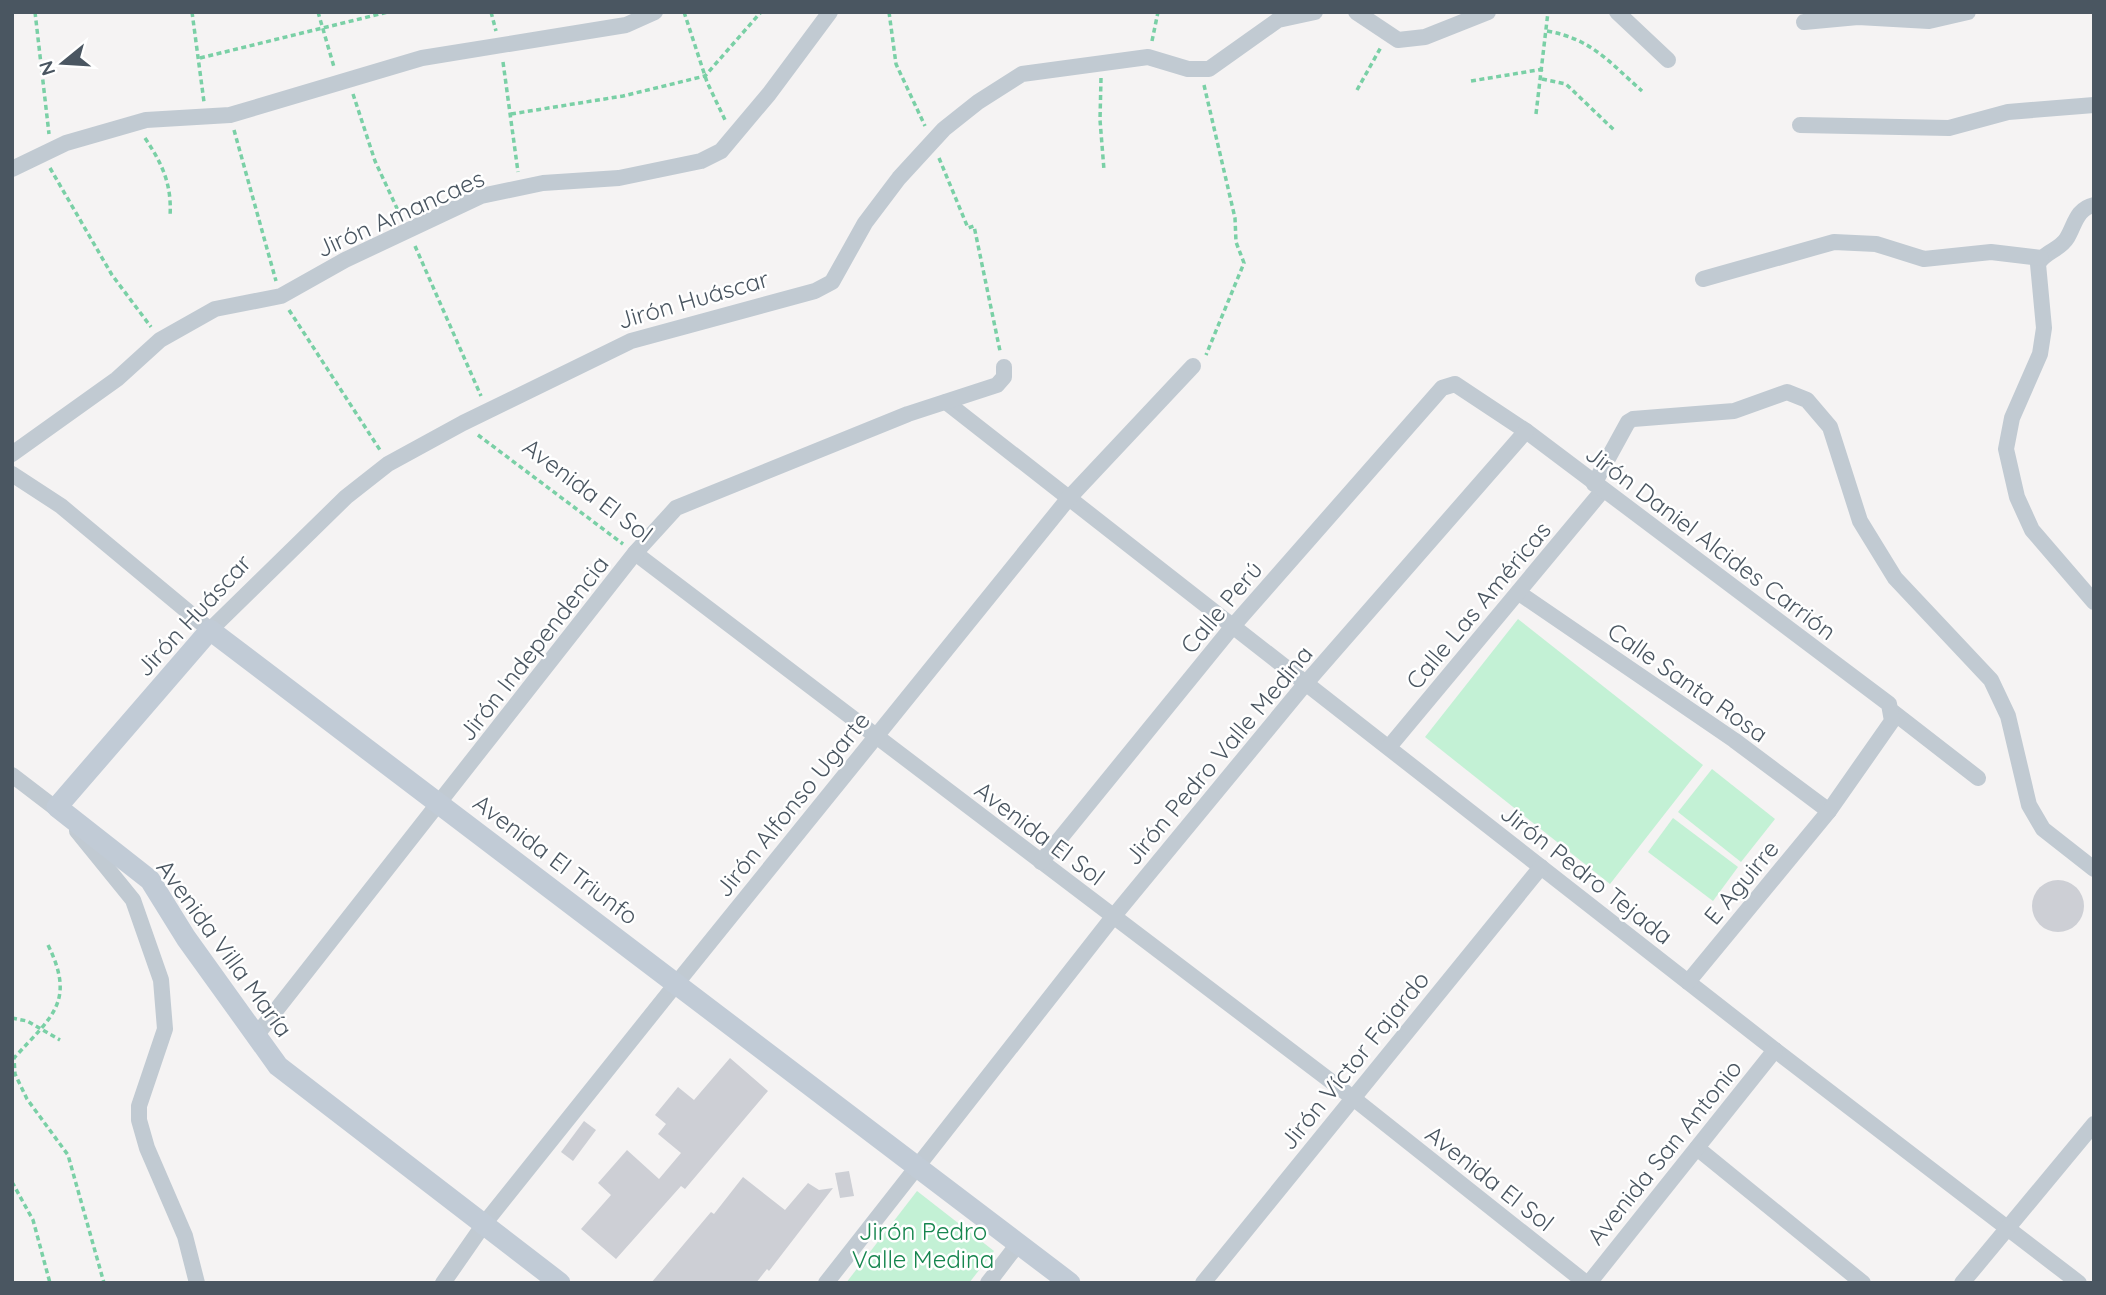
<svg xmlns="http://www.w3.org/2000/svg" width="2106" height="1295" font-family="Quicksand,sans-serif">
	<rect width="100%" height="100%" fill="#f5f3f3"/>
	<!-- green -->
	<g fill="#c3f1d5">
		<path d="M 1518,619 L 1703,765 L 1610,884 L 1425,737 Z"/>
		<path d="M 1712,769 L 1775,819 L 1741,862 L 1678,812 Z"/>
		<path d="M 1673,818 L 1738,867 L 1713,901 L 1648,852 Z"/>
		<path d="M 917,1191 L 994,1251 L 969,1283 L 846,1283 Z"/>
	</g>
	<!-- building -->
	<g fill="#cdcfd5">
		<circle cx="2058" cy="906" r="26"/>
		<path d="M 730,1058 L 768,1091 L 685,1189 L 681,1186 L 616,1259 L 581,1229 L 611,1195 L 598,1183 L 627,1150 L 659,1179 L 681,1153 L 658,1134 L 666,1124 L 655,1115 L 678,1087 L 694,1100 Z"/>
		<path d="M 584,1121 L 596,1130 L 573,1161 L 561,1152 Z"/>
		<path d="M 849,1171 L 854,1196 L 840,1198 L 835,1173 Z"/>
		<path d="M 743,1177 L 785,1210 L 808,1183 L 819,1190 L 833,1188 L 769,1271 L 767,1269 L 756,1283 L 651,1283 L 711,1212 L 714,1214 Z"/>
	</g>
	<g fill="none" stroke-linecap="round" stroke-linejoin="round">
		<!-- path -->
		<g stroke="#7ad0a6" stroke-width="3.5" stroke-dasharray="5 3.5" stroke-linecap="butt">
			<path d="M 35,12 L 49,134"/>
			<path d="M 192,12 L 204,102"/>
			<path d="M 318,12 L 334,67"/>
			<path d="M 491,12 L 496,31"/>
			<path d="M 684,12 L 707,82 L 726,122"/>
			<path d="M 889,12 L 896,64 L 925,126"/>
			<path d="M 1547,31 C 1592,39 1609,62 1642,91"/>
			<path d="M 1152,41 L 1158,12"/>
			<path d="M 200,58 L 388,12"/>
			<path d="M 503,62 L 518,172"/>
			<path d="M 1101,78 L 1100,120 L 1104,170"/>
			<path d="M 1542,79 L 1566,84 L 1614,130"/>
			<path d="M 1471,81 L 1544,69"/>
			<path d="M 1204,85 L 1235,218 L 1236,242 L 1244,263 L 1206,355"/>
			<path d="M 1357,90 L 1381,47"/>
			<path d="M 353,94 L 375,161 L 401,217"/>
			<path d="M 511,114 L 623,96 L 705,76 L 761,12"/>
			<path d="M 1536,114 L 1548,12"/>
			<path d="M 234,130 L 276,281"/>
			<path d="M 145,138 C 163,165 172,185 170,217"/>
			<path d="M 939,158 L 968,228 L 974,226 L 1000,351"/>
			<path d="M 50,168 L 112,275 L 151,327"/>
			<path d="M 415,246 L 481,396"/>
			<path d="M 289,310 L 380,450"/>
			<path d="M 478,435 L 623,544"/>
			<path d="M 48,945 C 76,1002 52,1016 14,1058 L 15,1074 L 27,1099 L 68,1155 L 104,1283"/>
			<path d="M 12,1018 L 27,1021 L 60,1040"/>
			<path d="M 12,1182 L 33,1220 L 50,1283"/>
			<path d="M 12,1280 L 13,1283"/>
		</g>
		<!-- street -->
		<g stroke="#c1cad2" stroke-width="16">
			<path d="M 1356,12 L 1398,40 L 1425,37 L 1488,12"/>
			<path d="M 1617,12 L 1668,60"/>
			<path d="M 1804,22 L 1858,17 L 1929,21 L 1968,12"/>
			<path d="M 1800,125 L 1949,128 L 2008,112 L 2094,105"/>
			<path d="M 12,169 L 66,143 L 146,120 L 230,115 L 422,58 L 626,25 L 655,12"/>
			<path d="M 2094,205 C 2076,209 2075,225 2067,238 C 2060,250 2044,252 2038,264 L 2044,328 L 2040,354 L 2012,418 L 2006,449 L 2017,497 L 2032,530 L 2094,602"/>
			<path d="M 1703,279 L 1834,242 L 1876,244 L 1924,259 L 1991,252 L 2041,258"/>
			<path d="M 946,402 L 1775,1050 L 2079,1283"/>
			<path d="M 12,454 L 117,379 L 160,340 L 215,309 L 281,296 L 345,260 L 481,196 L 543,183 L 619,178 L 701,161 L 721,151 L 769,94 L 830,12"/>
			<path d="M 12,474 L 61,506 L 210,630 L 346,497 L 388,464 L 463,423 L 631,341 L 815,291 L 832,282 L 865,223 L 899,178 L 944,129 L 978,102 L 1022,74 L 1148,57 L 1188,69 L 1209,69 L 1278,20 L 1315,12"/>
			<path d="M 1594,484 L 1628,422 L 1633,419 L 1734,411 L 1787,392 L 1807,400 L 1830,427 L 1860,521 L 1895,578 L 1991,680 L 2008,716 L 2029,805 L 2043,829 L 2094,869"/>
			<path d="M 635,553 L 1353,1098 L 1586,1283"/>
			<path d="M 1519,593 L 1734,740 L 1829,811"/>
			<path d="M 1893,712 L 1978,778"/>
			<path d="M 1389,747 L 1603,490"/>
			<path d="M 12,775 L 63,814"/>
			<path d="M 77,831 L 133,900 L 161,980 L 165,1029 L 139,1106 L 139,1120 L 147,1148 L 185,1236 L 197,1283"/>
			<path d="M 1041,862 L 1233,626 L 1442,388 L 1455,384 L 1526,431 L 1889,704 L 1892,721 L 1829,811 L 1688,982"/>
			<path d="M 255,1037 L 635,553 L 676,508 L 908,414 L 997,385 L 1004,377 L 1004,367"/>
			<path d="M 1697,1148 L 1863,1283"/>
			<path d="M 443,1283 L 484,1224 L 676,984 L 1068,499 L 1193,366"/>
			<path d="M 826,1283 L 1113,917 L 1306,683 L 1526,431"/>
			<path d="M 988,1283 L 1018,1244"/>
			<path d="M 1203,1283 L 1541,867"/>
			<path d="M 1589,1283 L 1775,1050"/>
			<path d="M 1962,1283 L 2094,1124"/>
		</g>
		<!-- secondary -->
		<path stroke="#c1cbd6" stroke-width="21" d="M 560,1283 L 278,1066 L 186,938 L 150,880 L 57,807 L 210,630 L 1070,1283"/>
	</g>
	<g text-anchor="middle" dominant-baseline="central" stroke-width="5" stroke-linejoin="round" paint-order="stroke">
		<!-- street labels -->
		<g font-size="24" fill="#4a5661" stroke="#fff">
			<text transform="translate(400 213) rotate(-24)">Jirón Amancaes</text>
			<text transform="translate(693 299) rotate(-16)">Jirón Huáscar</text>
			<text transform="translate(588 490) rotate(37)">Avenida El Sol</text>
			<text transform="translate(1711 542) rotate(37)">Jirón Daniel Alcides Carrión</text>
			<text transform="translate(1478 605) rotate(-50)">Calle Las Américas</text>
			<text transform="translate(1221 607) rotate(-50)">Calle Perú</text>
			<text transform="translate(193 615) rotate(-47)">Jirón Huáscar</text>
			<text transform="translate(533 648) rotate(-52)">Jirón Independencia</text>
			<text transform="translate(1688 682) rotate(35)">Calle Santa Rosa</text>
			<text transform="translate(1218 755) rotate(-50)">Jirón Pedro Valle Medina</text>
			<text transform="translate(792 804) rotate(-51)">Jirón Alfonso Ugarte</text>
			<text transform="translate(1040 833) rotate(37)">Avenida El Sol</text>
			<text transform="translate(556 859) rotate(37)">Avenida El Triunfo</text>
			<text transform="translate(1587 874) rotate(38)">Jirón Pedro Tejada</text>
			<text transform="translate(1741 882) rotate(-50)">E Aguirre</text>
			<text transform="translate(225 948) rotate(54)">Avenida Villa María</text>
			<text transform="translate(1354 1060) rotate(-51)">Jirón Víctor Fajardo</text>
			<text transform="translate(1664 1152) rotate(-51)">Avenida San Antonio</text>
			<text transform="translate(1490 1178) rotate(38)">Avenida El Sol</text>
		</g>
		<!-- park labels -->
		<g font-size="24" fill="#17864f" stroke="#fff">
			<text x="923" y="1231">Jirón Pedro<tspan x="923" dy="28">Valle Medina</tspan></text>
		</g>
	</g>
	<!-- border -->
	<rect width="2106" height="1295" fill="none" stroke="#4a5661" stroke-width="28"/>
	<!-- north arrow -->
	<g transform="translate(63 63) rotate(252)" stroke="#ffffff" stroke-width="5" paint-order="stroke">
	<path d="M0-5L12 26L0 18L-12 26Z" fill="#4a5661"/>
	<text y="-10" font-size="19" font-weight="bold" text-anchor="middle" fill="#4a5661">N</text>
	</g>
</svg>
